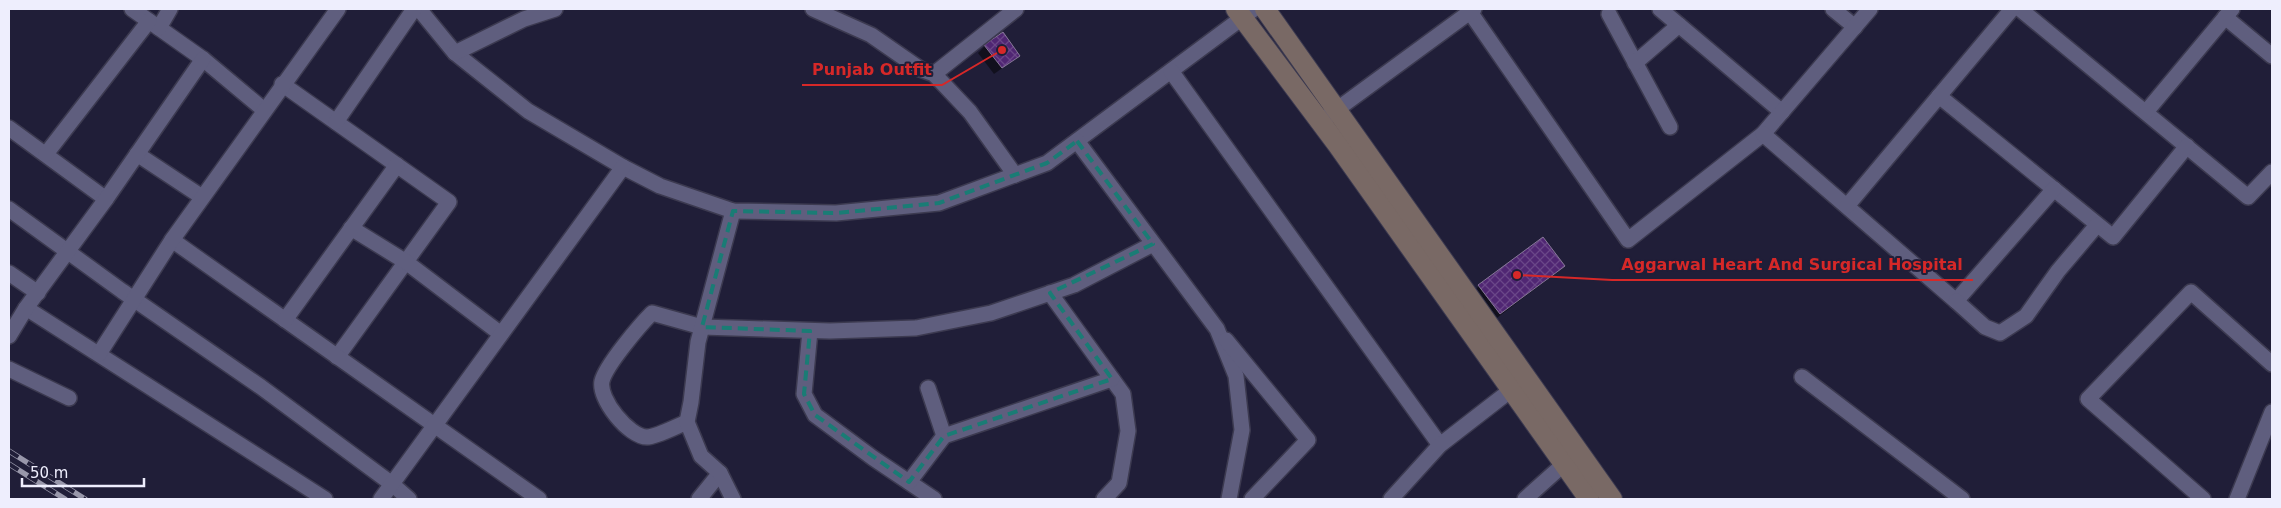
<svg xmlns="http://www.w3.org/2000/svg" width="2281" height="508" font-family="'DejaVu Sans',sans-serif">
	<defs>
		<pattern id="building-cross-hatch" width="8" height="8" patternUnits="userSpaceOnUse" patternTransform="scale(1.25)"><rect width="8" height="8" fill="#502673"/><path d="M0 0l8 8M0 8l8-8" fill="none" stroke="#6a4688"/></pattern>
	</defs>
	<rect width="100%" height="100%" fill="#201e38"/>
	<!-- shadow -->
	<g fill="#0007">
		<path d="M 985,46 L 1019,56 L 994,74 L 978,53 Z"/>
		<path d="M 1563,266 L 1552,276 L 1489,324 L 1468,297 L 1479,286 Z"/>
	</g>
	<!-- building -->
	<g fill="url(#building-cross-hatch)" stroke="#877898">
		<path d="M 1003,32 L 1020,56 L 1002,68 L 984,45 Z"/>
		<path d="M 1543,237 L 1565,266 L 1500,314 L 1478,285 Z"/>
	</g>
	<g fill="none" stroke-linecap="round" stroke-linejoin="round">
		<defs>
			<g id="street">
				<path d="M 132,9 L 203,59 L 264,110"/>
				<path d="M 419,9 L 455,53 L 528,111 L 623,167 L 660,186 L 733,211 L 836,213 L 939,203 L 1047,163 L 1254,9"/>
				<path d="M 813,9 L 871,35 L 920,69 L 934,74 L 970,112 L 1015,175"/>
				<path d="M 1660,9 L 1782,112"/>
				<path d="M 1833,9 L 1855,27"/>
				<path d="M 2020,9 L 2248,197 L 2272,172"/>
				<path d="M 1470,12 L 1628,240 L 1763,134 L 1870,9"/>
				<path d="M 1609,14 L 1670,127"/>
				<path d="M 2225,17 L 2272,56"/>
				<path d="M 159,28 L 170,9"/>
				<path d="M 455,53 L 524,19 L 555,9"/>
				<path d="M 1635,63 L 1679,25"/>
				<path d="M 1171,71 L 1440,445"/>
				<path d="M 934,74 L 1016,9"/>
				<path d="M 282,84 L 449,202 L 337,357"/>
				<path d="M 1939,96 L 2113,237 L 2187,146"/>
				<path d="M 2146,112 L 2232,9"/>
				<path d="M 1328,116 L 1474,9"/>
				<path d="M 336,122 L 414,9"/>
				<path d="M 9,128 L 106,199"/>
				<path d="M 1763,134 L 1956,301 L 2054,189"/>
				<path d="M 1077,141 L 1217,329 L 1236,376 L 1242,430 L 1229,499"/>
				<path d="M 46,154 L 149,21"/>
				<path d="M 137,154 L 202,197"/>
				<path d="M 1847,206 L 2012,9"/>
				<path d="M 9,209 L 122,291 L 261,387 L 392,484 L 409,499"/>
				<path d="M 351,228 L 406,262 L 501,334"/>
				<path d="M 172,240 L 539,499"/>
				<path d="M 9,273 L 38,293"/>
				<path d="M 1050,293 L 1123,394 L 1128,431 L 1119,483 L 1104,499"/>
				<path d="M 1956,301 L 1985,327 L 2000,333 L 2026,316 L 2058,271 L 2097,225"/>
				<path d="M 26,308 L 325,499"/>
				<path d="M 285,320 L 397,165"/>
				<path d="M 810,331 L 804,394 L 815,415 L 873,458 L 934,499"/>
				<path d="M 9,336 L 26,308 L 106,199 L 203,59"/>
				<path d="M 1226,340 L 1308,440 L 1252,499"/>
				<path d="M 99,354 L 172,240 L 338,9"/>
				<path d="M 9,369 L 69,398"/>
				<path d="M 1802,377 L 1962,499"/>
				<path d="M 928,388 L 944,436"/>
				<path d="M 687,422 C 677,426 656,437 647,437 C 629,437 598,399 602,381 C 606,365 640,325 652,313 L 702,327 L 830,331 L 916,328 L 991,313 L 1074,285 L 1153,244"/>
				<path d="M 909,482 L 944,436 L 1112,379"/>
				<path d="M 381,499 L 623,167"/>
				<path d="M 699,499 L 720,473"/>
				<path d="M 733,499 L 720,473 L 701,456 L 687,422 L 691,402 L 698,342 L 733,211"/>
				<path d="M 1391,499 L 1440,445 L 1511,390"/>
				<path d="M 1525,499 L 1564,464"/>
				<path d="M 2203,499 L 2088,399 L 2191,292 L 2272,364"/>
				<path d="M 2237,499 L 2272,412"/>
			</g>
			<g id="secondary">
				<path d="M 1236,9 L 1337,144 L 1589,499"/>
				<path d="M 1265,9 L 1612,499"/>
			</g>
		</defs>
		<!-- street casing -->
		<use href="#street" stroke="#3c3a50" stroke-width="18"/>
		<!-- secondary casing -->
		<use href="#secondary" stroke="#3c3a50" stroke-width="22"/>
		<!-- street -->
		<use href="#street" stroke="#5f5e7e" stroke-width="15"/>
		<!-- secondary -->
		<use href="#secondary" stroke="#796965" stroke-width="20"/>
		<defs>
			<g id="rail">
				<path d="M 9,451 L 85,499"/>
				<path d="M 9,464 L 65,499"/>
			</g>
		</defs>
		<!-- rail casing -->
		<use href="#rail" stroke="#9897aa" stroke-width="5.5"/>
		<!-- rail -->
		<use href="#rail" stroke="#201e38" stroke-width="4" stroke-dasharray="11" stroke-linecap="butt"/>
	</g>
	<!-- marked area -->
	<path fill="none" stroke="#1a7c75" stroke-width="4" stroke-dasharray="10 6" stroke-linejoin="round" d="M 1077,141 L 1153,244 L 1050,293 L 1112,379 L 944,436 L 909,482 L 815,415 L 804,394 L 810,331 L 702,327 L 733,211 L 836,213 L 939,203 L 1047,163 Z"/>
	<!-- callouts -->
	<path fill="none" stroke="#d62828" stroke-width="2" d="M1002 50L942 85H802M1517 275L1612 280H1973"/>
	<g fill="#d62828" stroke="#201e38" stroke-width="2">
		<circle cx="1002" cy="50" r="5"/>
		<circle cx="1517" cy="275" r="5"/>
	</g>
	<g font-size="16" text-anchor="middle" font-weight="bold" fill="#d62828" stroke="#201e38" stroke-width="4" stroke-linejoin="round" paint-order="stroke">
		<text x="872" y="75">Punjab Outfit</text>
		<text x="1792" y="270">Aggarwal Heart And Surgical Hospital</text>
	</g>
	<!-- border -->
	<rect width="2281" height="508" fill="none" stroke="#eeeefd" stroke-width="20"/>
	<!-- scale -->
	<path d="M22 478v8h122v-8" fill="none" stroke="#eeeefd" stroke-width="2.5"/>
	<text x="30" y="478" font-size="15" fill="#eeeefd" stroke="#201e38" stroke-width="4" paint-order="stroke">50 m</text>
</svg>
